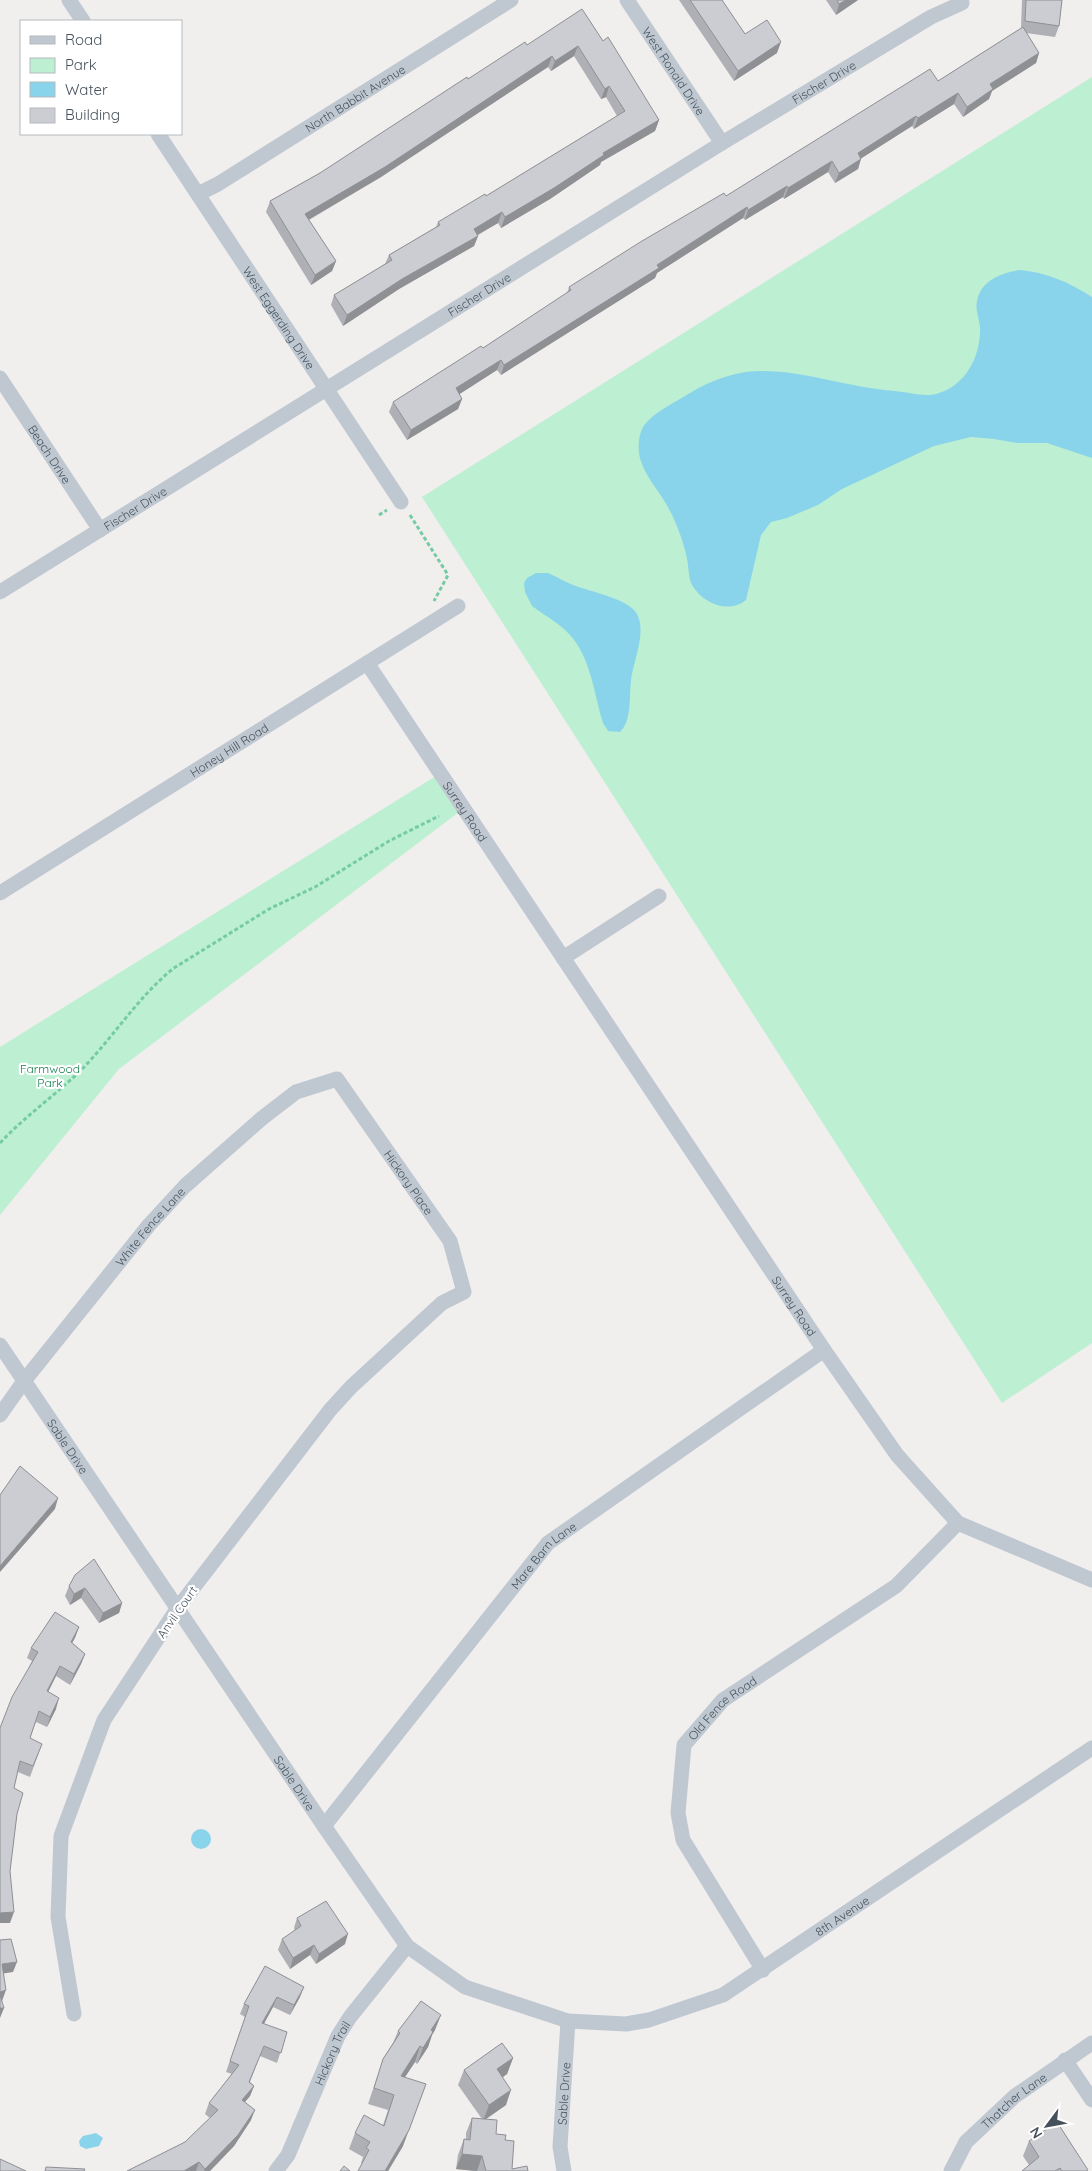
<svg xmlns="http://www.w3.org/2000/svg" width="1092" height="2171" font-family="Quicksand,sans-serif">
	<rect width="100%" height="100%" fill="#f1eeee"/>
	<!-- green -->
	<g fill="#bdefd2">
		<path d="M 1092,77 L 1092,1343 L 1002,1403 L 422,497 Z"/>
		<path d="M 444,771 L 467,806 L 119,1069 L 0,1215 L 0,1047 Z"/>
	</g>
	<!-- water -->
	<g fill="#8ad4eb">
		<path d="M 1020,270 C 1045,272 1071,283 1092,297 L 1092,458 L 1047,443 L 1017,443 L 994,439 L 971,437 L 934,446 L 842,489 L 818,505 L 787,518 L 771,522 L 761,535 L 746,600 C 729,614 703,604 692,585 C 688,577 689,568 687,559 C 684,543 677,524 669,509 C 660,491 642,474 639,453 C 638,444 639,432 645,424 C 655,412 672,404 685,396 C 707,382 734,371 760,371 C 802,370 851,388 895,391 C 907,392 924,397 936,394 C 966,386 981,356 980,327 C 979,319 975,308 977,301 C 981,280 1002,273 1020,270 Z"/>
		<path d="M 536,573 C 540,573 544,573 548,573 C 558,577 568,584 579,587 C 593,592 630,600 637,614 C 647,633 633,661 631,681 C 629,697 632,721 620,732 L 608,731 L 603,723 C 594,694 591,657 569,634 C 559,623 544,615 532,606 L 525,592 L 524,583 L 527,578 Z"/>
		<circle cx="201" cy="1839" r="10"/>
		<path d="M 96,2133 L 103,2138 L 99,2146 L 86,2149 L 80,2146 L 79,2141 L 83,2136 Z"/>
	</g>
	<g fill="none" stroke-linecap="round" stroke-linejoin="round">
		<!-- path -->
		<g stroke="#75cca4" stroke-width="3" stroke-dasharray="4 2.5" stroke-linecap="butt">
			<path d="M 379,515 L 387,510"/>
			<path d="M 410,515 L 448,575 L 434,601"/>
			<path d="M 0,1143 C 27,1114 59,1093 86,1065 C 116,1033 140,995 174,968 L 269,909 L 315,887 L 389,841 L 439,816"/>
		</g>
		<!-- street -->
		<g stroke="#bfc8d0" stroke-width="15">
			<path d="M 69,0 L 83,21"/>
			<path id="s1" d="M 627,0 L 722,143"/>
			<path id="s2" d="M 158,134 L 401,502"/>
			<path id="s3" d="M 198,194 L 218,184 L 511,0"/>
			<path id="s4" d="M 0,378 L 100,530"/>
			<path id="s5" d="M 0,592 L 722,143 L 931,17 L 962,3 L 960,0"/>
			<path id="s6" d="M 367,663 L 824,1350 L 897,1455 L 958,1523 L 1092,1580"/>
			<path id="s7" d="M 0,893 L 458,606"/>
			<path d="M 563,958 L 659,896"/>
			<path id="s8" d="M 0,1345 L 324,1826 L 407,1946 L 465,1987 L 568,2021 L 626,2024 L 649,2020 L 723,1995 L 1092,1748"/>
			<path id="s9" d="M 0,1415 L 24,1381 L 149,1225 L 185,1186 L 261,1119 L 296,1092 L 337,1079 L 450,1241 L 464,1292 L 442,1303 L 351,1387 L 330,1410 L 177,1609 L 104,1720 L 61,1836 L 58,1917 L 74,2014"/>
			<path id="s10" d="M 324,1826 L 548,1543 L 824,1350"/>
			<path id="s11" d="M 763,1970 L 683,1840 L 678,1813 L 684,1745 L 723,1700 L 896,1586 L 958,1523"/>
			<path d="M 1065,2060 L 1092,2100"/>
			<path id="s12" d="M 276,2171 L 288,2155 L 338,2036 L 350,2017 L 407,1946"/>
			<path id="s13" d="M 564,2171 L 560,2147 L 568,2021"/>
			<path id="s14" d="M 951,2171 L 966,2142 L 1015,2096 L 1092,2043"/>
		</g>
	</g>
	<!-- wall -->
	<g fill="#afb0b5">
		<path d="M 679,0 L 722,0 L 745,34 L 777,53 L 734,81 Z"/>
		<path d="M 826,0 L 858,0 L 836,15 Z"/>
		<path d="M 1022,0 L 1062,0 L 1059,26 L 1055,37 L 1026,33 L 1039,53 L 1036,63 L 992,91 L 989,99 L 963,117 L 954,104 L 914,129 L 912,126 L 861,158 L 858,169 L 835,183 L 828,172 L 784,199 L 783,197 L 745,220 L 743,218 L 657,273 L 655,278 L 501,375 L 497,370 L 459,394 L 462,399 L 458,409 L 407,440 L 389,412 L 393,402 L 483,348 L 567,293 L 569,287 L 726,196 L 938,81 L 1021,28 Z"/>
		<path d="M 603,41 L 659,120 L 655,131 L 601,162 L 600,165 L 550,199 L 501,228 L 498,223 L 478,235 L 478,236 L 474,246 L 399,289 L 343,326 L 331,305 L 334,295 L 385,264 L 389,255 L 436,227 L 438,222 L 486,196 L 617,116 L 606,97 L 601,99 L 574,56 L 551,71 L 548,67 L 381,177 L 309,220 L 336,261 L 332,271 L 311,285 L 266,212 L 270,201 L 320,173 L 468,79 L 527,45 Z"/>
		<path d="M 75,1575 L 122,1603 L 119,1613 L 99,1623 L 81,1598 L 70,1605 L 65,1596 L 69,1586 Z"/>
		<path d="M 79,1627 L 72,1643 L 85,1654 L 81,1664 L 70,1685 L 56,1676 L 48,1692 L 56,1709 L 47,1727 L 36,1722 L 30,1738 L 42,1744 L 30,1777 L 18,1772 L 14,1788 L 17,1814 L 10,1871 L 10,1923 L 0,1923 L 0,1728 L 32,1661 L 27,1658 L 31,1648 Z"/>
		<path d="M 297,1918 L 345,1944 L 316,1964 L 310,1955 L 290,1969 L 278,1950 L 282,1939 L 295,1931 L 294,1928 Z"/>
		<path d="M 265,1966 L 300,1997 L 290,2015 L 273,2007 L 264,2024 L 287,2032 L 277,2063 L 260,2056 L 250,2082 L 254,2086 L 250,2096 L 245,2102 L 251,2120 L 234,2146 L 210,2171 L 127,2171 L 185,2142 L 210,2118 L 205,2114 L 209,2103 L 232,2074 L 226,2072 L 245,2017 L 240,2014 L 244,2004 Z"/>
		<path d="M 435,2030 L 432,2035 L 428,2047 L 417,2064 L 415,2062 L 405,2077 L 403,2146 L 388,2171 L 358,2171 L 362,2164 L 361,2163 L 363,2157 L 349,2149 L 355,2133 L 383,2125 L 388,2110 L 368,2104 L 383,2059 L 393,2043 L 398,2031 Z"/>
		<path d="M 513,2058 L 507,2074 L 503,2077 L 506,2105 L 486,2119 L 496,2134 L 505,2140 L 512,2169 L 528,2171 L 473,2171 L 456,2169 L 458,2155 L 464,2139 L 466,2139 L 466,2133 L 472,2118 L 482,2119 L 458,2085 L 464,2070 Z"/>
		<path d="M 1029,2141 L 1087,2171 L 1022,2171 L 1029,2165 L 1023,2156 Z"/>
	</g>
	<!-- shaded-wall -->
	<g fill="#8e9094">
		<path d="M 846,0 L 858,0 L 836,15 L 839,4 Z"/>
		<path d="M 781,42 L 777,53 L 734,81 L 738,71 Z"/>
		<path d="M 578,46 L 574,56 L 551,71 L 555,61 Z"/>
		<path d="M 1039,53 L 1036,63 L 992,91 L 989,99 L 963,117 L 967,107 L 990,84 Z"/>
		<path d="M 552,56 L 548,67 L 381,177 L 301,224 L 305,214 Z"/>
		<path d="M 609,86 L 606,97 L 601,99 L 605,89 Z"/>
		<path d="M 958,93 L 954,104 L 914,129 L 918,118 Z"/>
		<path d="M 916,116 L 912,126 L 854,163 L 858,153 Z"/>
		<path d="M 659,120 L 655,131 L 601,162 L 600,165 L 550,199 L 501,228 L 505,217 L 603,153 Z"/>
		<path d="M 861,159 L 858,169 L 835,183 L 839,173 Z"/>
		<path d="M 832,161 L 828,172 L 784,199 L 788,188 Z"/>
		<path d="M 787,186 L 783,197 L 745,220 L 748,210 Z"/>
		<path d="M 747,207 L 743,218 L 657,273 L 655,278 L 501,375 L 504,365 L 657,265 Z"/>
		<path d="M 502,212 L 498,223 L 470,239 L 474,229 Z"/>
		<path d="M 478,236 L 474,246 L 399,289 L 343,326 L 347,315 L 402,279 Z"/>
		<path d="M 336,261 L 332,271 L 311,285 L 315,275 Z"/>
		<path d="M 501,360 L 497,370 L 452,399 L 456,388 Z"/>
		<path d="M 462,399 L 458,409 L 407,440 L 411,430 Z"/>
		<path d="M 58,1498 L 55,1509 L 0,1572 L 0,1566 Z"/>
		<path d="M 85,1588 L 81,1598 L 70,1605 L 74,1594 Z"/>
		<path d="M 122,1603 L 119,1613 L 99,1623 L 103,1613 Z"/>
		<path d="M 79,1627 L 75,1638 L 67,1652 L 71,1642 Z"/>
		<path d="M 85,1654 L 81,1664 L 70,1685 L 74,1674 Z"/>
		<path d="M 60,1666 L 56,1676 L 43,1702 L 47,1691 Z"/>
		<path d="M 59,1698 L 56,1709 L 47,1727 L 50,1717 Z"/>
		<path d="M 14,1912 L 10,1923 L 0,1923 L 0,1913 Z"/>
		<path d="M 348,1934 L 345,1944 L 316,1964 L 319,1954 Z"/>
		<path d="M 314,1945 L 310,1955 L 290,1969 L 293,1958 Z"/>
		<path d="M 17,1962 L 13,1972 L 0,1974 L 2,1964 Z"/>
		<path d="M 304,1987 L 300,1997 L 290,2015 L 294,2005 Z"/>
		<path d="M 6,1990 L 2,2001 L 0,2001 L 0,1992 Z"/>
		<path d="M 277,1997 L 273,2007 L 258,2034 L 262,2023 Z"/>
		<path d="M 0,2008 L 4,2008 L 0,2018 Z"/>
		<path d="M 441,2015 L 435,2030 L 432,2035 L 428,2047 L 417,2064 L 423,2048 L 431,2030 Z"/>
		<path d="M 420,2046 L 415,2062 L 395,2092 L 401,2076 Z"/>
		<path d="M 513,2058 L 507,2074 L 492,2085 L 497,2069 Z"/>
		<path d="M 426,2084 L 403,2146 L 388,2171 L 385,2171 Z"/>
		<path d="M 254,2086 L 250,2096 L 238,2110 L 242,2100 Z"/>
		<path d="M 511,2090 L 506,2105 L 483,2121 L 489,2105 Z"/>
		<path d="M 255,2110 L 251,2120 L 234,2146 L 210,2171 L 204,2171 L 205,2169 Z"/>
		<path d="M 462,2154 L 482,2156 L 477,2171 L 456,2169 Z"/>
		<path d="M 199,2162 L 196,2171 L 184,2171 Z"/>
	</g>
	<!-- building -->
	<g fill="#cbcdd3" stroke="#8e9094">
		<path d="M 690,0 L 722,0 L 745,34 L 767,20 L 781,42 L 738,71 Z"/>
		<path d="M 837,0 L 846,0 L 839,4 Z"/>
		<path d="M 1026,0 L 1062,0 L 1059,26 L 1025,21 Z"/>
		<path d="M 582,9 L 603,41 L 608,37 L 659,120 L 603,153 L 604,155 L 554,188 L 505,217 L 502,212 L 474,229 L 478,236 L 402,279 L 347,315 L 334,295 L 392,260 L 389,255 L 440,225 L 438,222 L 485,194 L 486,196 L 625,111 L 609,86 L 605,89 L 578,46 L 555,61 L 552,56 L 385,167 L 305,214 L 336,261 L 315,275 L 270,201 L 320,173 L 467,77 L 468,79 L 525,42 L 527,45 Z"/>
		<path d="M 1023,27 L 1039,53 L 990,84 L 993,89 L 967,107 L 958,93 L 918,118 L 916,116 L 858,153 L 861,159 L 839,173 L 832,161 L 788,188 L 787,186 L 748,210 L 747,207 L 657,265 L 659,268 L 504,365 L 501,360 L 456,388 L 462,399 L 411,430 L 393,402 L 481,346 L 483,348 L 571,290 L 569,287 L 642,241 L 724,193 L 726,196 L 930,69 L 938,81 Z"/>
		<path d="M 20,1466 L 58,1498 L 0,1566 L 0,1495 Z"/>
		<path d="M 94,1559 L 122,1603 L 103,1613 L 85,1588 L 74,1594 L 69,1586 L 75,1575 Z"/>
		<path d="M 55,1612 L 79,1627 L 71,1642 L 85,1654 L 74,1674 L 60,1666 L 47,1691 L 59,1698 L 50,1717 L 39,1711 L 30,1738 L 42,1744 L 33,1766 L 20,1761 L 14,1788 L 23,1793 L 17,1814 L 10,1871 L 14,1912 L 0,1913 L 0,1728 L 12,1697 L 38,1652 L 31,1648 Z"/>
		<path d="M 326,1901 L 348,1934 L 319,1954 L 314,1945 L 293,1958 L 282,1939 L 301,1926 L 297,1918 Z"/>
		<path d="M 11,1939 L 17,1962 L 2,1964 L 6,1990 L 0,1992 L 0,1940 Z"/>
		<path d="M 265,1966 L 304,1987 L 294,2005 L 277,1997 L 262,2023 L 287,2032 L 281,2053 L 264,2046 L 249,2082 L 254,2086 L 242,2100 L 255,2110 L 238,2135 L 205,2169 L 199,2162 L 184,2171 L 127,2171 L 185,2142 L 218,2110 L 209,2103 L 239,2065 L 230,2061 L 249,2006 L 244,2004 Z"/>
		<path d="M 0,1995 L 4,2008 L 0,2008 Z"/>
		<path d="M 421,2001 L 441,2015 L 431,2030 L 433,2032 L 423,2048 L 420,2046 L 401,2076 L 426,2084 L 409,2130 L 385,2171 L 358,2171 L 369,2150 L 366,2148 L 370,2142 L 355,2133 L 364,2115 L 384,2126 L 394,2095 L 374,2088 L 383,2059 L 400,2033 L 398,2031 Z"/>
		<path d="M 502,2043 L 513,2058 L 497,2069 L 511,2090 L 489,2105 L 464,2070 Z"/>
		<path d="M 472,2118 L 497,2120 L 496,2134 L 506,2135 L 505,2140 L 514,2141 L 512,2169 L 527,2166 L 528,2171 L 486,2171 L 482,2156 L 462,2154 L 464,2139 L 470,2140 Z"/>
		<path d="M 1057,2122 L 1088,2170 L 1086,2171 L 1062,2171 L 1060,2168 L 1055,2171 L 1022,2171 L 1039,2157 L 1029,2141 Z"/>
		<path d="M 0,2159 L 26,2171 L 0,2171 Z"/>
		<path d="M 344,2166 L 350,2171 L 340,2171 Z"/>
		<path d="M 46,2167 L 85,2169 L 84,2171 L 45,2171 Z"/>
	</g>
	<g text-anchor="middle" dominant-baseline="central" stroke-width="4.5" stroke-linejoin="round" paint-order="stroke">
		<!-- street labels -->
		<g font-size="12" fill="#46515c" stroke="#fff">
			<text stroke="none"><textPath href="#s1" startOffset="85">West Ronald Drive</textPath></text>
			<text stroke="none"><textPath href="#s5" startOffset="969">Fischer Drive</textPath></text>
			<text stroke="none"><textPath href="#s3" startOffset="184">North Babbit Avenue</textPath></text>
			<text stroke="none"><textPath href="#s5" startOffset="564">Fischer Drive</textPath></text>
			<text stroke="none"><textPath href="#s2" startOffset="220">West Eggerding Drive</textPath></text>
			<text stroke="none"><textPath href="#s4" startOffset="91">Beach Drive</textPath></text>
			<text stroke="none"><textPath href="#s5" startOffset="159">Fischer Drive</textPath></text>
			<text stroke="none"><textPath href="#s7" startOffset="270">Honey Hill Road</textPath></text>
			<text stroke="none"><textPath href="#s6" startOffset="178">Surrey Road</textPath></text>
			<text stroke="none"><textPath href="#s9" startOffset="609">Hickory Place</textPath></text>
			<text stroke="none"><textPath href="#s9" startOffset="241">White Fence Lane</textPath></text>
			<text stroke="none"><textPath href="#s6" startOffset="772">Surrey Road</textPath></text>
			<text stroke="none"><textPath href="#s8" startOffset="122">Sable Drive</textPath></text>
			<text stroke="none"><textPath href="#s10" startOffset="349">Mare Barn Lane</textPath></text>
			<text transform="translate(177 1612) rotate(-55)">Anvil Court</text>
			<text stroke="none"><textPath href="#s11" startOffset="302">Old Fence Road</textPath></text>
			<text stroke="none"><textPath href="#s8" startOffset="528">Sable Drive</textPath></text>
			<text stroke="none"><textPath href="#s8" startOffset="1208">8th Avenue</textPath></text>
			<text stroke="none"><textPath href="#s12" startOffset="131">Hickory Trail</textPath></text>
			<text stroke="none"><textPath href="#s13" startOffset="78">Sable Drive</textPath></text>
			<text stroke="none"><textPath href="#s14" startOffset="96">Thatcher Lane</textPath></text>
		</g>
		<!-- park labels -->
		<g font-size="12" fill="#177d4d" stroke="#fff">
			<text x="50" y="1068">Farmwood<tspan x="50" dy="14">Park</tspan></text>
		</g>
	</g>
	<!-- legend -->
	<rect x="20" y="20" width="162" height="115" fill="#ffffff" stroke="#b5b9be"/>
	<rect x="30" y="36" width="25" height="8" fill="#bfc8d0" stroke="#b5b9be"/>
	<text x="65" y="45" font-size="15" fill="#46515c">Road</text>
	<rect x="30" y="58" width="25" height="15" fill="#bdefd2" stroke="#b5b9be"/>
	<text x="65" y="70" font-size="15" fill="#46515c">Park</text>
	<rect x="30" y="82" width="25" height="15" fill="#8ad4eb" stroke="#b5b9be"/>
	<text x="65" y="95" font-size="15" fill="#46515c">Water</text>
	<rect x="30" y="108" width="25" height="15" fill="#cbcdd3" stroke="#b5b9be"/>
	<text x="65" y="120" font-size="15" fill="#46515c">Building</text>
	<!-- north arrow -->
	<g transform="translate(1047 2126) rotate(238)" stroke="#ffffff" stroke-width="4" paint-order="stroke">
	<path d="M0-4L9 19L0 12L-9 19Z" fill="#46515c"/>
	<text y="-8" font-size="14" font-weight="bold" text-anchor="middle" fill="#46515c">N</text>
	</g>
</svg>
